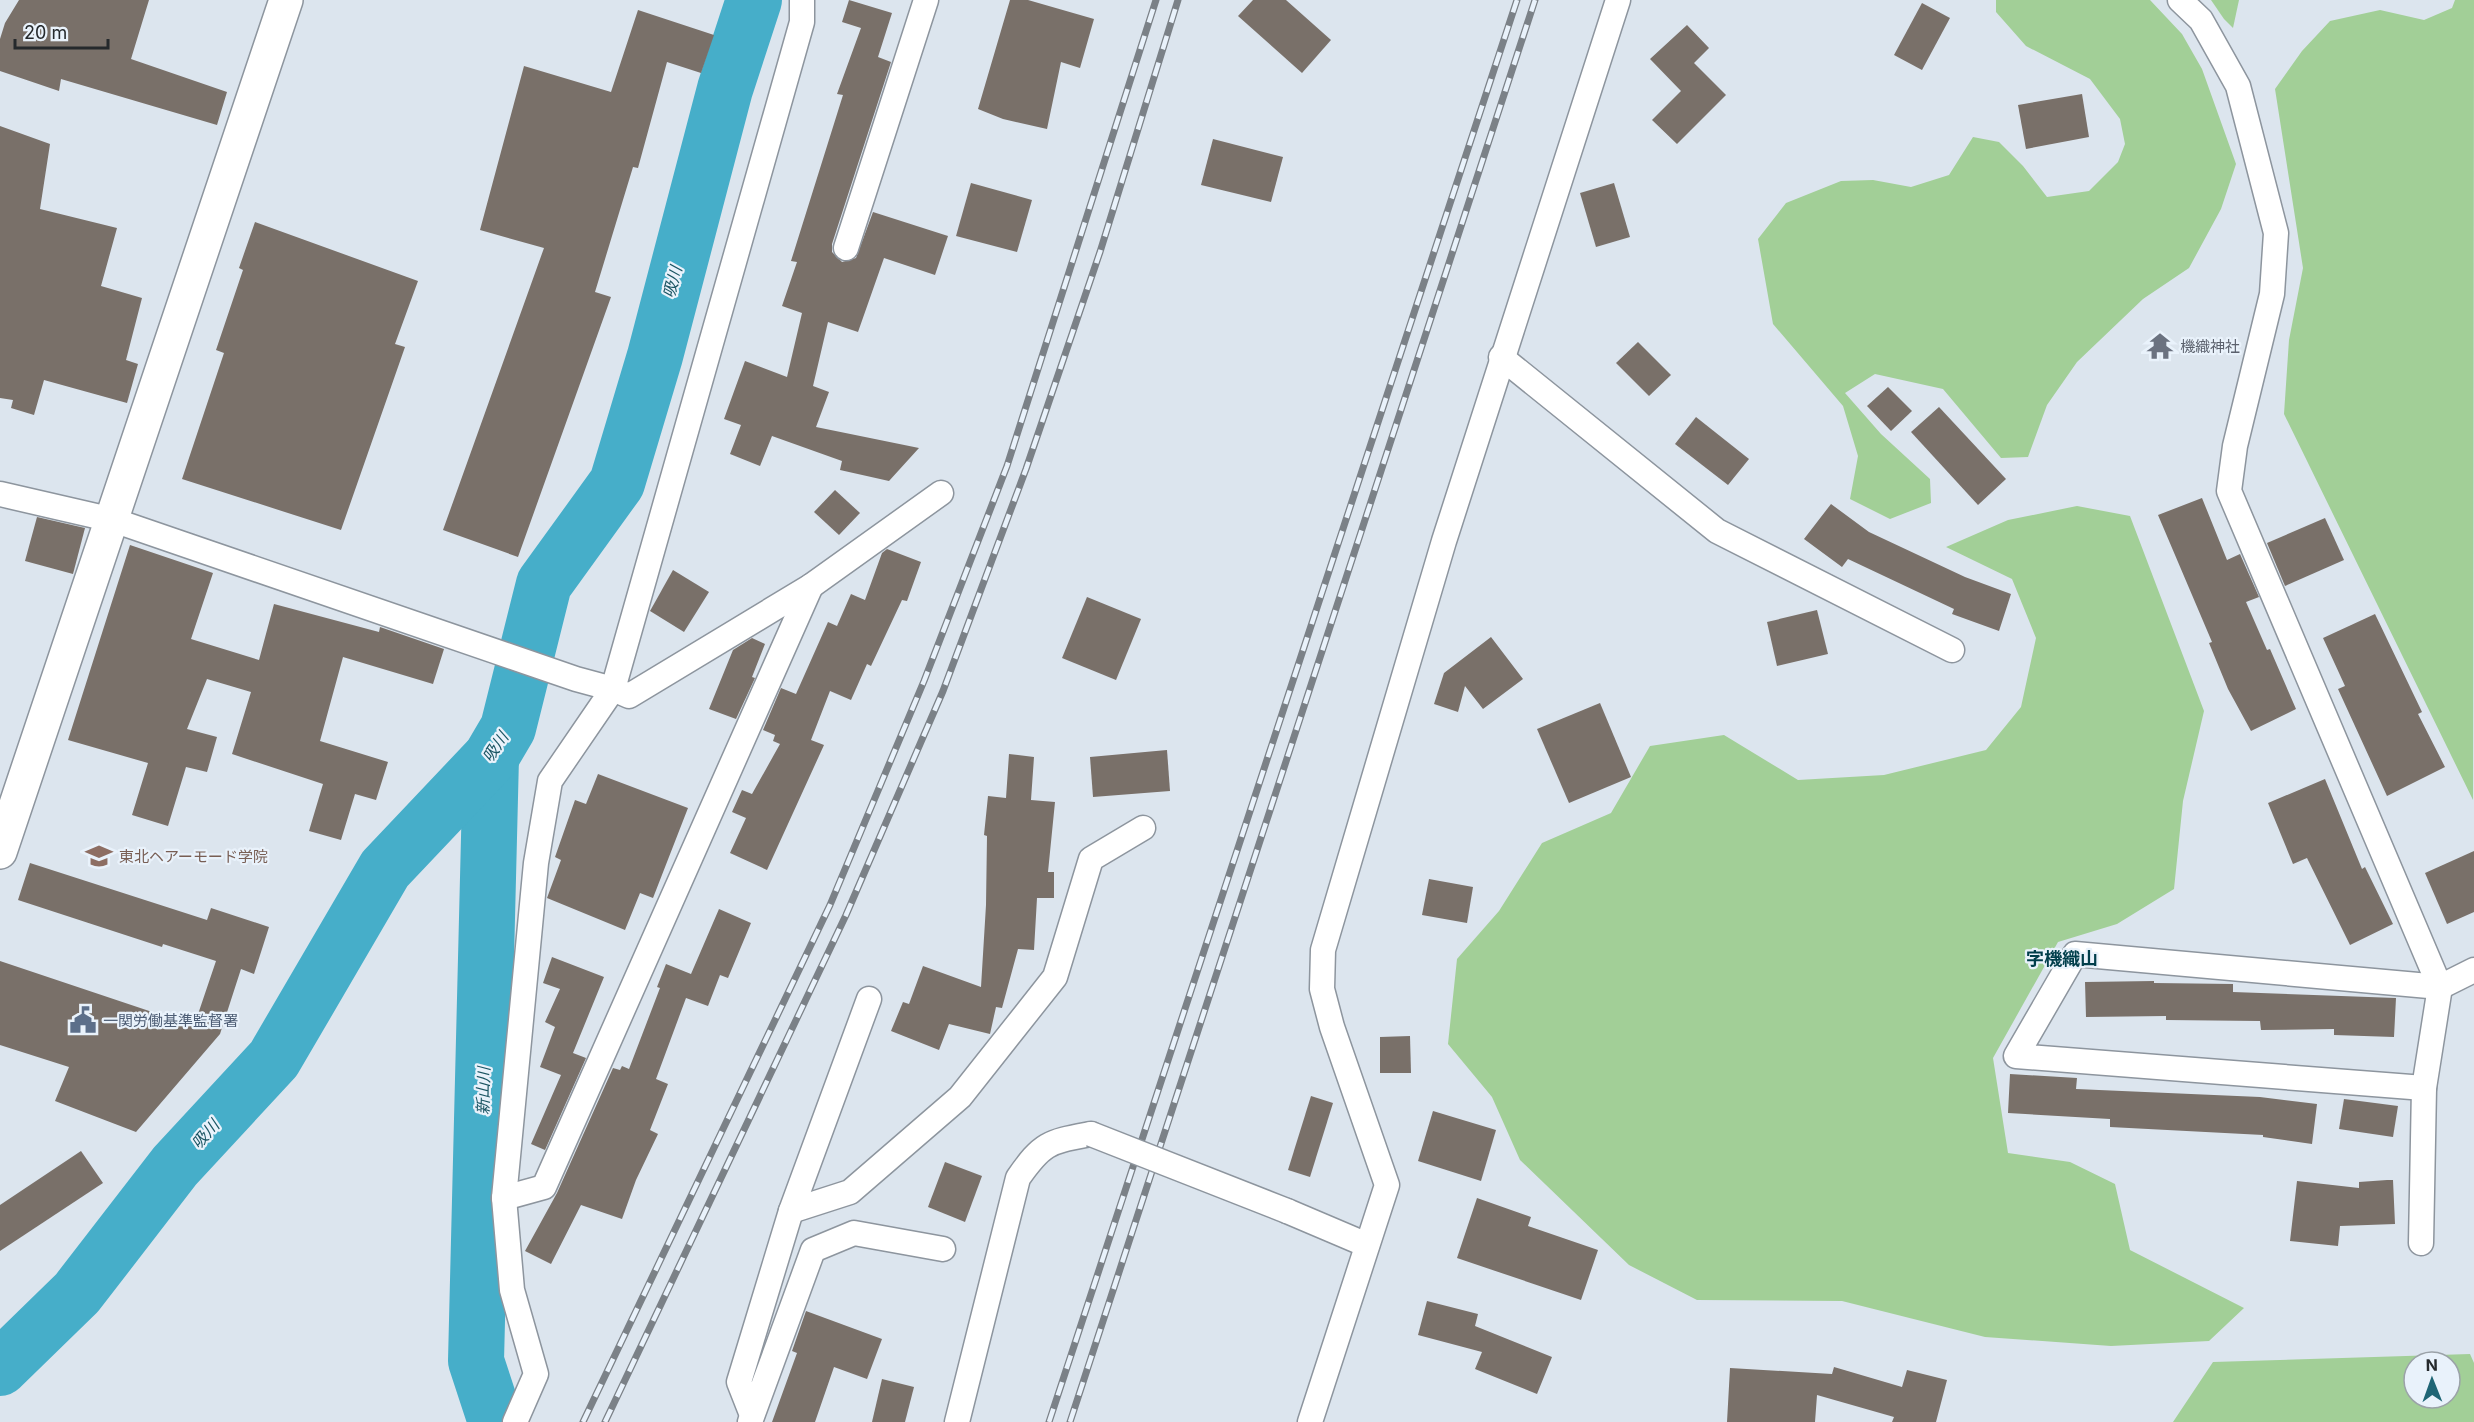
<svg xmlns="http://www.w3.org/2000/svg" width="2474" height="1422" font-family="Inter,'Noto Sans JP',sans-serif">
	<rect width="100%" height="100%" fill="#dce5ee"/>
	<!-- green -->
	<g fill="#a2cf97" fill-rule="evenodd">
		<path d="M 1996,0 L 2150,0 L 2182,34 L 2202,69 L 2236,164 L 2221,209 L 2189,268 L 2143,299 L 2077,362 L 2047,405 L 2028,457 L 2001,458 L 1943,389 L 1875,374 L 1845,393 L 1881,434 L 1930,479 L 1931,503 L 1890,519 L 1850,499 L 1858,456 L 1843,406 L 1773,324 L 1758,239 L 1786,203 L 1841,181 L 1873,180 L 1911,187 L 1949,175 L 1973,137 L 1999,142 L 2023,166 L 2047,197 L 2089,191 L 2118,162 L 2125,144 L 2120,119 L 2090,79 L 2026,46 L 1996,12 Z"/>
		<path d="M 2211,0 L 2239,0 L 2233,28 L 2224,19 Z"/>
		<path d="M 2455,0 L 2474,0 L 2473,800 L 2284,414 L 2289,340 L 2303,268 L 2275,89 L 2302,51 L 2330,21 L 2380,10 L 2424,20 L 2452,8 Z"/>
		<path d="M 2077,506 L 2130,516 L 2204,711 L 2183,801 L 2174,889 L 2117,924 L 2058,942 L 1993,1058 L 2008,1153 L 2070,1162 L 2115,1184 L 2130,1250 L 2244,1308 L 2209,1341 L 2111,1346 L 1985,1337 L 1842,1301 L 1697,1300 L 1629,1265 L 1520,1160 L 1492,1097 L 1448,1044 L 1457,959 L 1499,911 L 1542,843 L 1611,813 L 1650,746 L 1724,735 L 1798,780 L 1884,775 L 1986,750 L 2021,707 L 2036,638 L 2012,579 L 1946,547 L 2008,520 Z"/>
		<path d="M 2470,1354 L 2474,1363 L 2474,1422 L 2173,1422 L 2213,1362 ZM 2414,1362 L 2450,1362 L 2450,1398 L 2414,1398 Z"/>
	</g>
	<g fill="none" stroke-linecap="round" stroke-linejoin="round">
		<!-- river -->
		<g stroke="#46aec9" stroke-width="56">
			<path d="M 491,757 L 476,1361 L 496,1422"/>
			<path d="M 0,1368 L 77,1293 L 175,1166 L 274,1059 L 385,869 L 491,757 L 508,728 L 544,584 L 617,483 L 655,356 L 725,89 L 754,0"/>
		</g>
	</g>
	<!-- building -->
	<g fill="#797069">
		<path d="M 19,0 L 149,0 L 131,59 L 227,92 L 217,125 L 61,79 L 59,91 L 0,71 L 0,39 L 5,23 Z"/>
		<path d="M 849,0 L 892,13 L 878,57 L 891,62 L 832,244 L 832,252 L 842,262 L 856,258 L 873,212 L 948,236 L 935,275 L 884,258 L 858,332 L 828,322 L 813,386 L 829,392 L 816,427 L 919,448 L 889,481 L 840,470 L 842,461 L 772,436 L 760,466 L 730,454 L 741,425 L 724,419 L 745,361 L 787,377 L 802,313 L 782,306 L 797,262 L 791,261 L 843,95 L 837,94 L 861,28 L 842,22 Z"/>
		<path d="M 1010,0 L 1028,0 L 1094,19 L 1080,68 L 1061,62 L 1047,129 L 1003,119 L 978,109 Z"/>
		<path d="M 1253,0 L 1286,0 L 1331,40 L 1302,73 L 1238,16 Z"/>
		<path d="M 1922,3 L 1950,18 L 1922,70 L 1894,55 Z"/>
		<path d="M 638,10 L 714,35 L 701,73 L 667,62 L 638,168 L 633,167 L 595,292 L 611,297 L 518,557 L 443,530 L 544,248 L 480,230 L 524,66 L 611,92 Z"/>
		<path d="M 1687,25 L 1709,48 L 1694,63 L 1726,95 L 1677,144 L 1652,120 L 1681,91 L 1650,59 Z"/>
		<path d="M 2082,94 L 2089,137 L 2026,149 L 2018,105 Z"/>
		<path d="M 0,126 L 50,144 L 40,209 L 117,228 L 101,286 L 142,298 L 126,360 L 138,364 L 127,403 L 44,380 L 34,415 L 11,408 L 13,400 L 0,398 Z"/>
		<path d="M 1213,139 L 1283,157 L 1271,202 L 1201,185 Z"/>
		<path d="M 971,183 L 1032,200 L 1017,252 L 956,236 Z"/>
		<path d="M 1614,183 L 1630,237 L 1596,247 L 1580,193 Z"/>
		<path d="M 255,222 L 418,281 L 395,344 L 405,347 L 341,530 L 182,479 L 224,353 L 216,350 L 243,270 L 239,268 Z"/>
		<path d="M 1638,342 L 1671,375 L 1649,396 L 1616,363 Z"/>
		<path d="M 1888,387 L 1912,411 L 1891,431 L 1867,406 Z"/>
		<path d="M 1939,407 L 2006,479 L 1978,505 L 1911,432 Z"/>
		<path d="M 1696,417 L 1749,459 L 1728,485 L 1675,444 Z"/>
		<path d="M 835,490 L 860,513 L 839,535 L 814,512 Z"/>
		<path d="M 2202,498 L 2227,560 L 2240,554 L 2259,597 L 2246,602 L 2267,650 L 2270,649 L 2296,709 L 2251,731 L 2228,689 L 2209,643 L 2212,642 L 2158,515 Z"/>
		<path d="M 1831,504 L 1869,532 L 1965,577 L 2011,594 L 1999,631 L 1952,614 L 1954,609 L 1848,559 L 1842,567 L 1804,539 Z"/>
		<path d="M 37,517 L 85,528 L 73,574 L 25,561 Z"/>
		<path d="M 2325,518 L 2344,560 L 2285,586 L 2267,543 Z"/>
		<path d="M 130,545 L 213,573 L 191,639 L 259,660 L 274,604 L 379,632 L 380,627 L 444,649 L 433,684 L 343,657 L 320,741 L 388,762 L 376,800 L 355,794 L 341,840 L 309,831 L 323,784 L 232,754 L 251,692 L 207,679 L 187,729 L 217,737 L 207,772 L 186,767 L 168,826 L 132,815 L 148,763 L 68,740 Z"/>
		<path d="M 887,549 L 921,562 L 907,601 L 902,600 L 871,666 L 867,664 L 851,700 L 830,691 L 811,740 L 824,745 L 767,870 L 730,853 L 746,818 L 732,812 L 742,790 L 752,794 L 780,744 L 773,741 L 775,735 L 763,730 L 781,688 L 796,694 L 828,622 L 837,626 L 851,594 L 865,600 L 882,553 Z"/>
		<path d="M 673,570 L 709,592 L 684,632 L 650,611 Z"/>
		<path d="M 1087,597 L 1141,619 L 1116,680 L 1062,658 Z"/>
		<path d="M 1817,610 L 1828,654 L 1777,666 L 1767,622 Z"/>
		<path d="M 2375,614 L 2422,712 L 2418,714 L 2445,767 L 2387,796 L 2338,689 L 2345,686 L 2323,638 Z"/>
		<path d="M 1491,637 L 1523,679 L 1483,709 L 1465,686 L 1458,712 L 1434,704 L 1444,673 Z"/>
		<path d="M 752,638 L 765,644 L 752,677 L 755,678 L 736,719 L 709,709 L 733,650 Z"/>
		<path d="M 1600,703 L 1631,777 L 1569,803 L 1537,729 Z"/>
		<path d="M 1167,750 L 1170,791 L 1093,797 L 1090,757 Z"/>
		<path d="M 1009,754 L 1034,757 L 1031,800 L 1055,802 L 1048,872 L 1054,872 L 1054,898 L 1037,898 L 1034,950 L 1018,949 L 1002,1008 L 996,1007 L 990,1034 L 949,1024 L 939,1050 L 891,1031 L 903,1002 L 909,1004 L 923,966 L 981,987 L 986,905 L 987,836 L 984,835 L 988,796 L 1006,798 Z"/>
		<path d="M 598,774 L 688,808 L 653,898 L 640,893 L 625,930 L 547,898 L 561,860 L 555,857 L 575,800 L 586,804 Z"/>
		<path d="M 2325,779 L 2362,869 L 2365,867 L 2393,924 L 2350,945 L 2307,858 L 2293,864 L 2268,803 Z"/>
		<path d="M 2474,851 L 2474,912 L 2447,924 L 2425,873 Z"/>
		<path d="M 30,863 L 207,920 L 211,908 L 269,927 L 254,974 L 241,969 L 220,1034 L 136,1132 L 55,1101 L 69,1067 L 0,1045 L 0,961 L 194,1026 L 216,961 L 163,944 L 162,947 L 18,900 Z"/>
		<path d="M 1429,879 L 1473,887 L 1467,923 L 1422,915 Z"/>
		<path d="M 719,909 L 751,923 L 728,978 L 720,975 L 708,1006 L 686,998 L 656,1079 L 668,1084 L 650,1130 L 658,1134 L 636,1180 L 622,1219 L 581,1205 L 551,1264 L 525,1251 L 557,1193 L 613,1068 L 620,1070 L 622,1066 L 629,1069 L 660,988 L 657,987 L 666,964 L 691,974 Z"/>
		<path d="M 552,957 L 604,977 L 573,1053 L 586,1058 L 545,1150 L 531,1144 L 561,1075 L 540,1067 L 555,1027 L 545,1022 L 560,989 L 543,983 Z"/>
		<path d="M 2154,981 L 2154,983 L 2233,984 L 2233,992 L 2396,998 L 2394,1037 L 2334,1035 L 2334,1029 L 2261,1030 L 2260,1021 L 2166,1020 L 2166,1016 L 2086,1017 L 2085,982 Z"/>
		<path d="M 1410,1036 L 1411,1073 L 1380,1073 L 1380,1037 Z"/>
		<path d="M 2010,1074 L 2077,1078 L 2076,1089 L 2260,1097 L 2317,1104 L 2312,1144 L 2263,1137 L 2263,1135 L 2110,1127 L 2110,1119 L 2008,1113 Z"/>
		<path d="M 1311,1096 L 1333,1103 L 1310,1177 L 1288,1170 Z"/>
		<path d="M 2344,1099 L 2398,1106 L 2393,1137 L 2339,1129 Z"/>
		<path d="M 1433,1111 L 1496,1130 L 1481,1181 L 1418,1161 Z"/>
		<path d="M 81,1151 L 103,1183 L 0,1251 L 0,1205 Z"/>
		<path d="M 945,1162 L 982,1176 L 965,1222 L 928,1207 Z"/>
		<path d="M 2387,1180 L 2393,1180 L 2395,1224 L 2340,1226 L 2338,1246 L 2290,1241 L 2297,1181 L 2359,1188 L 2359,1182 Z"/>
		<path d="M 1477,1198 L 1531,1217 L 1528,1226 L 1598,1250 L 1581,1300 L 1457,1258 Z"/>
		<path d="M 1427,1301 L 1478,1314 L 1475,1326 L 1552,1357 L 1537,1394 L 1475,1369 L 1482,1352 L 1418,1335 Z"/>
		<path d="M 806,1311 L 882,1339 L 867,1379 L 834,1367 L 815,1422 L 772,1422 L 797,1353 L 792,1351 Z"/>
		<path d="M 1834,1367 L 1902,1387 L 1907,1370 L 1947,1380 L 1936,1422 L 1892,1422 L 1894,1417 L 1817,1395 L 1815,1422 L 1727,1422 L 1730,1368 L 1832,1374 Z"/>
		<path d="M 882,1379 L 914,1387 L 905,1422 L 872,1422 Z"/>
	</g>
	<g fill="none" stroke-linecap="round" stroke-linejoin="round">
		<defs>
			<g id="street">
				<path d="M 802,0 L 802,22 L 613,689 L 629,696 L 811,586 L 941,493"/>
				<path d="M 2180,0 L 2201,20 L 2238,86 L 2276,233 L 2272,294 L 2235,446 L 2229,491 L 2440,987 L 2424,1088 L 2421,1243"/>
				<path d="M 846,248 L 926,0"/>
				<path d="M 1501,357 L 1717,531 L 1952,650"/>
				<path d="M 0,494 L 113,520 L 576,679 L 613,689 L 550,781 L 536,863 L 504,1198 L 512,1290 L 536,1374 L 515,1422"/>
				<path d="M 2424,1088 L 2016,1056 L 2075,954 L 2440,987 L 2474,970"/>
				<path d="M 504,1198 L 544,1187 L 811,586"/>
				<path d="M 791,1211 L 850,1192 L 960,1097 L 1055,977 L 1091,859 L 1143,828"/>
				<path d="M 1287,1211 L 1367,1245"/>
				<path d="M 752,1415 L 739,1382 L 791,1211 L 869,999"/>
				<path d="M 750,1422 L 813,1250 L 854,1233 L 943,1249"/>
				<path d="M 957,1422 L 1018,1178 C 1043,1142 1049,1142 1091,1134"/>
				<path d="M 1310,1422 L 1387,1185 L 1332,1027 L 1322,989 L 1323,950 L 1444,541 L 1618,0"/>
			</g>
			<path id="secondary" d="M 0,852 L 286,0"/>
		</defs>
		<!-- street casing -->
		<use href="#street" stroke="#8d959e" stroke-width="27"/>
		<!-- secondary casing -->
		<use href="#secondary" stroke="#8d959e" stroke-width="36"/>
		<!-- street -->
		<use href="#street" stroke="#fff" stroke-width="24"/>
		<!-- secondary -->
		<use href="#secondary" stroke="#fff" stroke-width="33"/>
		<defs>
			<g id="rail">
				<path d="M 583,1422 L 830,905 L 924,681 L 1007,466 L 1156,0"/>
				<path d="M 605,1422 L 846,915 L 943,691 L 1026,469 L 1100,252 L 1178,0"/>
				<path d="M 1049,1422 L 1517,0"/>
				<path d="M 1070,1422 L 1535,0"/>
			</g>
		</defs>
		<!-- rail casing -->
		<use href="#rail" stroke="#7b8187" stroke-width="7"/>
		<!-- rail -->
		<use href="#rail" stroke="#e9f2fb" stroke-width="4.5" stroke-dasharray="14" stroke-linecap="butt"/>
		<defs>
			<path id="street-bridge" d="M 1091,1134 L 1287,1211"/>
		</defs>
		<!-- street-bridge casing -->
		<use href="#street-bridge" stroke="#8d959e" stroke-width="27" stroke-linecap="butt"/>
		<!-- street-bridge -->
		<use href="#street-bridge" stroke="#fff" stroke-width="24"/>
	</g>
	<!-- icons -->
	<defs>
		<symbol id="temple-bare" viewBox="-9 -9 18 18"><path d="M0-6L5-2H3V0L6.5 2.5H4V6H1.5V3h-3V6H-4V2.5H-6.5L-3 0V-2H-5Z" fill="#6b7280" stroke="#e9f2fb" stroke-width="2.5" paint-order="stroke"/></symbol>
		<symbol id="school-bare" viewBox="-9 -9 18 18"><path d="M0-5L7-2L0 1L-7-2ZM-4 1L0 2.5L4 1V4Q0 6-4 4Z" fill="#8d6e63" stroke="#e9f2fb" stroke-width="2.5" paint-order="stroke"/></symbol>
		<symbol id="civic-bare" viewBox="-9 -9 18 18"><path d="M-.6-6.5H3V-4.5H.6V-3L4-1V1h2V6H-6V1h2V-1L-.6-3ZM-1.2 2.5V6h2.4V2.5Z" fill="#5c6f8a" stroke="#e9f2fb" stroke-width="2.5" paint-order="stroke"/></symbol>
	</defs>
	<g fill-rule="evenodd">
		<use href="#temple-bare" x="2141" y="327" width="38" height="38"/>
		<use href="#school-bare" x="80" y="837" width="38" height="38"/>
		<use href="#civic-bare" x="64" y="1001" width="38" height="38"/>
	</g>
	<g text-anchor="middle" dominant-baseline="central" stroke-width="4.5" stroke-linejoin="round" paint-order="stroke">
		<!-- worship labels -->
		<g font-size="15" fill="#5b616d" stroke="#e9f2fb" text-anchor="start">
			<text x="2180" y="346">機織神社</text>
		</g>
		<!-- education labels -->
		<g font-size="15" fill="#785e54" stroke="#e9f2fb" text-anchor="start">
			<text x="119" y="856">東北ヘアーモード学院</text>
		</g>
		<!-- service labels -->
		<g font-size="15" fill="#4e5e75" stroke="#e9f2fb" text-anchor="start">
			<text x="103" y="1020">一関労働基準監督署</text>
		</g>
		<!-- water labels -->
		<g font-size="16" font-style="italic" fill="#1b5563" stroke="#e9f2fb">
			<text transform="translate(672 282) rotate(-75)">吸川</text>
			<text transform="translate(495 747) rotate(-56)">吸川</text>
			<text transform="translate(483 1091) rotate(-89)">新山川</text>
			<text transform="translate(205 1134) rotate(-48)">吸川</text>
		</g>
		<!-- quarter labels -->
		<g font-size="18" font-weight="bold" fill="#003e4b" stroke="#e9f2fb">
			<text x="2062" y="958">字機織山</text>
		</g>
	</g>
	<!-- north arrow -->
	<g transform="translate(2432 1380) rotate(359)"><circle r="28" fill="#e9f2fb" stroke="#9ba2a8" stroke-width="1.5"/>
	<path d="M0-4.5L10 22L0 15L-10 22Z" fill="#1f6575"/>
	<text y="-9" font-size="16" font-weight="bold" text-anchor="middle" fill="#25292c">N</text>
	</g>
	<!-- scale -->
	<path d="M15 39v9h93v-9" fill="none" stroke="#25292c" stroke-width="3"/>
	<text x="24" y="39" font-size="18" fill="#25292c" stroke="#e9f2fb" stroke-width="4.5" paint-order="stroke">20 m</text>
</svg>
